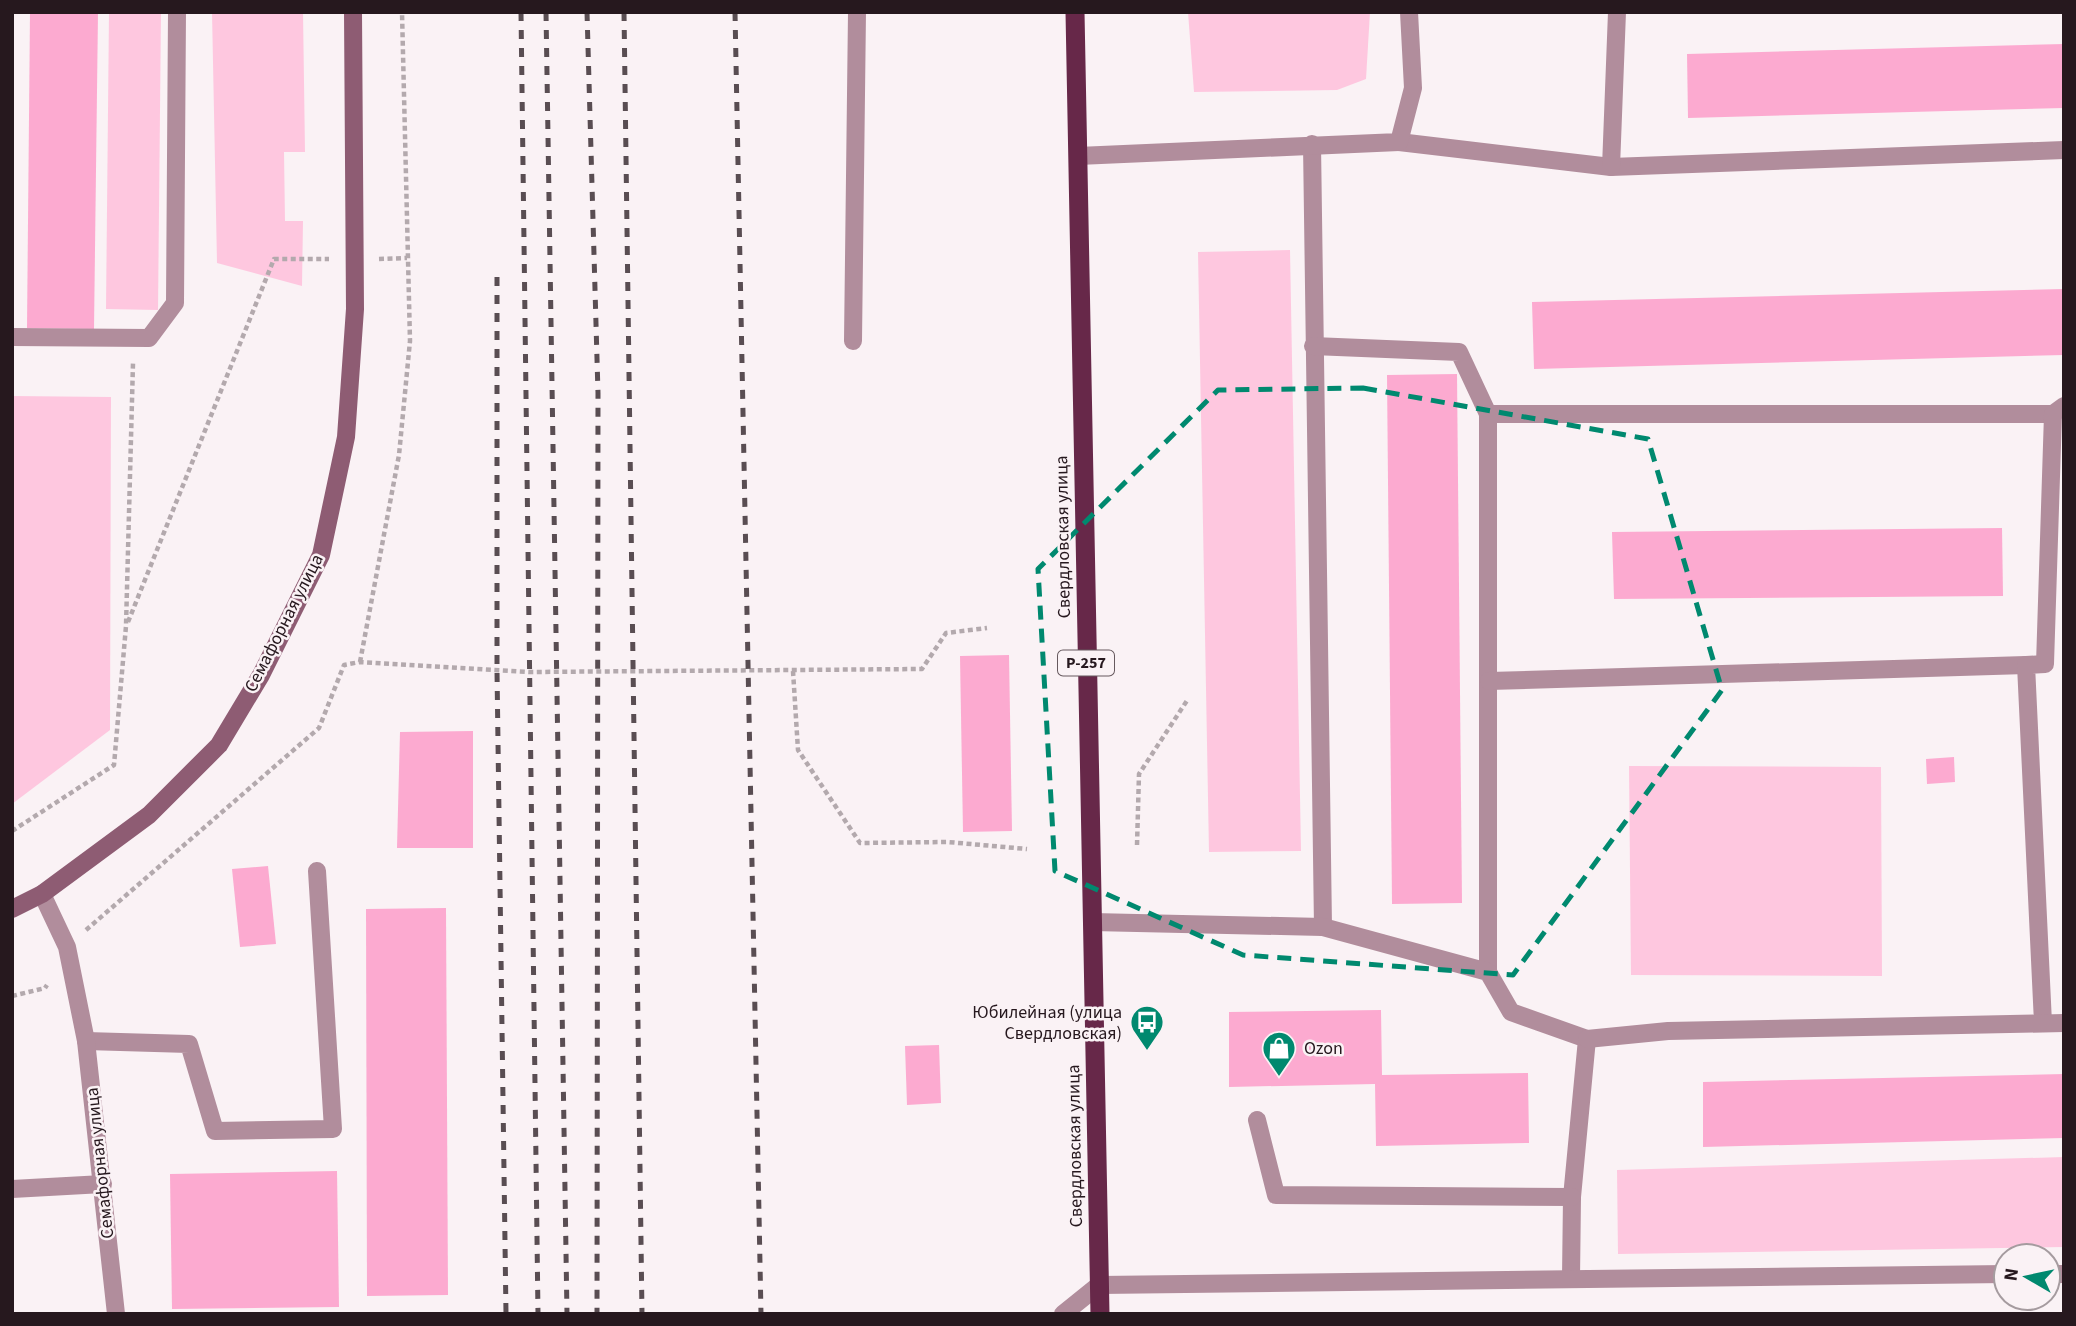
<svg xmlns="http://www.w3.org/2000/svg" width="2076" height="1326" font-family="'Source Sans 3',sans-serif">
	<rect width="100%" height="100%" fill="#faf2f5"/>
	<!-- green -->
	<g fill="#fec7df">
		<path d="M 109,12 L 161,12 L 158,310 L 106,309 Z"/>
		<path d="M 212,12 L 303,12 L 305,152 L 284,152 L 285,221 L 303,221 L 302,286 L 217,263 Z"/>
		<path d="M 1188,12 L 1370,12 L 1366,79 L 1337,90 L 1194,92 Z"/>
		<path d="M 1290,250 L 1301,851 L 1209,852 L 1198,252 Z"/>
		<path d="M 12,396 L 111,397 L 110,730 L 12,804 Z"/>
		<path d="M 1629,766 L 1881,767 L 1882,976 L 1631,975 Z"/>
		<path d="M 2064,1157 L 2064,1247 L 1618,1254 L 1617,1170 Z"/>
	</g>
	<!-- building -->
	<g fill="#fcaad0">
		<path d="M 30,12 L 98,12 L 94,329 L 27,328 Z"/>
		<path d="M 2064,44 L 2064,108 L 1688,118 L 1687,54 Z"/>
		<path d="M 2064,289 L 2064,355 L 1534,369 L 1532,302 Z"/>
		<path d="M 1457,374 L 1462,903 L 1392,904 L 1387,375 Z"/>
		<path d="M 2002,528 L 2003,596 L 1614,599 L 1612,532 Z"/>
		<path d="M 1009,655 L 1012,831 L 963,832 L 960,656 Z"/>
		<path d="M 473,731 L 473,848 L 397,848 L 400,732 Z"/>
		<path d="M 1954,757 L 1955,782 L 1927,784 L 1926,759 Z"/>
		<path d="M 268,866 L 276,944 L 240,947 L 232,869 Z"/>
		<path d="M 446,908 L 448,1295 L 367,1296 L 366,909 Z"/>
		<path d="M 1381,1010 L 1382,1075 L 1528,1073 L 1529,1143 L 1376,1146 L 1375,1084 L 1229,1087 L 1229,1012 Z"/>
		<path d="M 939,1045 L 941,1103 L 907,1105 L 905,1046 Z"/>
		<path d="M 2064,1074 L 2064,1138 L 1703,1147 L 1703,1082 Z"/>
		<path d="M 337,1171 L 339,1307 L 172,1309 L 170,1174 Z"/>
	</g>
	<g fill="none" stroke-linecap="round" stroke-linejoin="round">
		<!-- path -->
		<g stroke="#b3a9ad" stroke-width="4.5" stroke-dasharray="5 3.5" stroke-linecap="butt">
			<path d="M 379,259 L 407,258"/>
			<path d="M 128,622 L 274,259 L 329,259"/>
			<path d="M 360,662 L 399,455 L 410,341 L 402,12"/>
			<path d="M 793,671 L 798,750 L 860,843 L 948,842 L 1027,849"/>
			<path d="M 12,831 L 114,765 L 126,626 L 133,363"/>
			<path d="M 1137,845 L 1139,774 L 1188,699"/>
			<path d="M 86,930 L 319,728 L 344,665 L 360,662 L 530,672 L 922,669 L 946,633 L 987,628"/>
			<path d="M 12,996 L 45,988 L 47,985"/>
		</g>
		<!-- service -->
		<g stroke="#b18d9c" stroke-width="18">
			<path d="M 1399,142 L 1611,167 L 2064,150"/>
			<path d="M 1312,144 L 1323,927"/>
			<path d="M 1078,156 L 1399,142 L 1413,88 L 1409,12"/>
			<path d="M 1611,167 L 1617,12"/>
			<path d="M 12,337 L 149,338 L 175,303 L 177,12"/>
			<path d="M 853,341 L 857,12"/>
			<path d="M 1313,346 L 1459,352 L 1488,414 L 1488,972"/>
			<path d="M 1488,414 L 2053,414"/>
			<path d="M 1489,681 L 2026,665"/>
			<path d="M 1092,922 L 1323,927 L 1488,972 L 1511,1012 L 1587,1039 L 1572,1197 L 1571,1278"/>
			<path d="M 2043,1023 L 2026,665 L 2045,664 L 2053,414 L 2064,406"/>
			<path d="M 1587,1039 L 1668,1031 L 2064,1023"/>
			<path d="M 86,1041 L 189,1044 L 215,1131 L 333,1129 L 317,871"/>
			<path d="M 1257,1120 L 1276,1195 L 1572,1197"/>
			<path d="M 12,1189 L 103,1184"/>
			<path d="M 1063,1314 L 1099,1285"/>
		</g>
		<!-- minor -->
		<g stroke="#b18d9c" stroke-width="18">
			<path d="M 42,894 L 67,947 L 86,1041 L 116,1314"/>
			<path d="M 2048,1274 L 2064,1274"/>
			<path d="M 1099,1285 L 2006,1274"/>
		</g>
		<!-- secondary -->
		<path stroke="#8e5c73" stroke-width="18" d="M 12,909 L 42,894 L 149,815 L 219,745 L 261,675 L 321,555 L 346,437 L 355,309 L 353,12"/>
		<!-- trunk -->
		<path stroke="#672849" stroke-width="19" d="M 1075,12 L 1100,1314"/>
		<!-- rail -->
		<g stroke="#594d52" stroke-width="5" stroke-dasharray="9 9" stroke-linecap="butt">
			<path d="M 521,12 L 538,1314"/>
			<path d="M 546,12 L 567,1314"/>
			<path d="M 587,12 L 598,393 L 597,1314"/>
			<path d="M 624,12 L 642,1314"/>
			<path d="M 735,12 L 761,1314"/>
			<path d="M 497,277 L 497,671 L 506,1314"/>
		</g>
	</g>
	<!-- marked area -->
	<path fill="none" stroke="#00896f" stroke-width="5" stroke-dasharray="14 9" stroke-linejoin="round" d="M 1363,388 L 1648,439 L 1722,690 L 1513,975 L 1243,955 L 1055,871 L 1038,569 L 1218,390 Z"/>
	<!-- icons -->
	<defs>
		<symbol id="bus-pin" viewBox="-11 -11 22 30"><path d="M0 17L-7.5 6A9.5 9.5 0 1 1 7.5 6Z" fill="#00896f" stroke="#faf2f5"/><path d="M-5-6H5V4H4V6H2V4H-2V6H-4V4H-5ZM-3.5-4V0h7V-4ZM-3.5 1.2v1.5H-2V1.2ZM2 1.2v1.5H3.5V1.2Z" fill="#fff"/></symbol>
		<symbol id="shop-pin" viewBox="-11 -11 22 30"><path d="M0 17L-7.5 6A9.5 9.5 0 1 1 7.5 6Z" fill="#00896f" stroke="#faf2f5"/><path d="M-5-2.5h2.3a2.7 3.5 0 0 1 5.4 0H5L5.5 6h-11ZM-1.5-2.5h3a1.5 2.3 0 0 0-3 0Z" fill="#fff"/></symbol>
	</defs>
	<g fill-rule="evenodd">
		<use href="#bus-pin" x="1128" y="1003" width="38" height="52"/>
		<use href="#shop-pin" x="1260" y="1029" width="38" height="52"/>
	</g>
	<g text-anchor="middle" dominant-baseline="central" stroke-width="5" stroke-linejoin="round" paint-order="stroke">
		<!-- shield labels -->
		<rect fill="#faf2f5" stroke="#66595e" stroke-width="2" x="1058" y="650.5" width="56" height="25" rx="5"/>
		<g font-size="16" font-weight="bold" fill="#26181e">
			<text x="1086" y="663">Р-257</text>
		</g>
		<!-- street labels -->
		<g font-size="18" fill="#26181e" stroke="#faf2f5">
			<text transform="translate(1063 537) rotate(-91)">Свердловская улица</text>
			<text transform="translate(284 623) rotate(-63)">Семафорная улица</text>
			<text transform="translate(1075 1146) rotate(-91)">Свердловская улица</text>
			<text transform="translate(100 1163) rotate(-96)">Семафорная улица</text>
		</g>
		<!-- poi labels -->
		<g font-size="18" fill="#26181e" stroke="#faf2f5" text-anchor="end">
			<text x="1122" y="1012">Юбилейная (улица<tspan x="1122" dy="21">Свердловская)</tspan></text>
			<text x="1304" y="1048" text-anchor="start">Ozon</text>
		</g>
	</g>
	<!-- border -->
	<rect width="2076" height="1326" fill="none" stroke="#26181e" stroke-width="28"/>
	<!-- north arrow -->
	<g transform="translate(2027 1277) rotate(279)"><circle r="33" fill="#faf2f5" stroke="#a59b9f" stroke-width="2"/>
	<path d="M0-5L12 26L0 18L-12 26Z" fill="#00896f"/>
	<text y="-10" font-size="19" font-weight="bold" text-anchor="middle" fill="#26181e">N</text>
	</g>
</svg>
